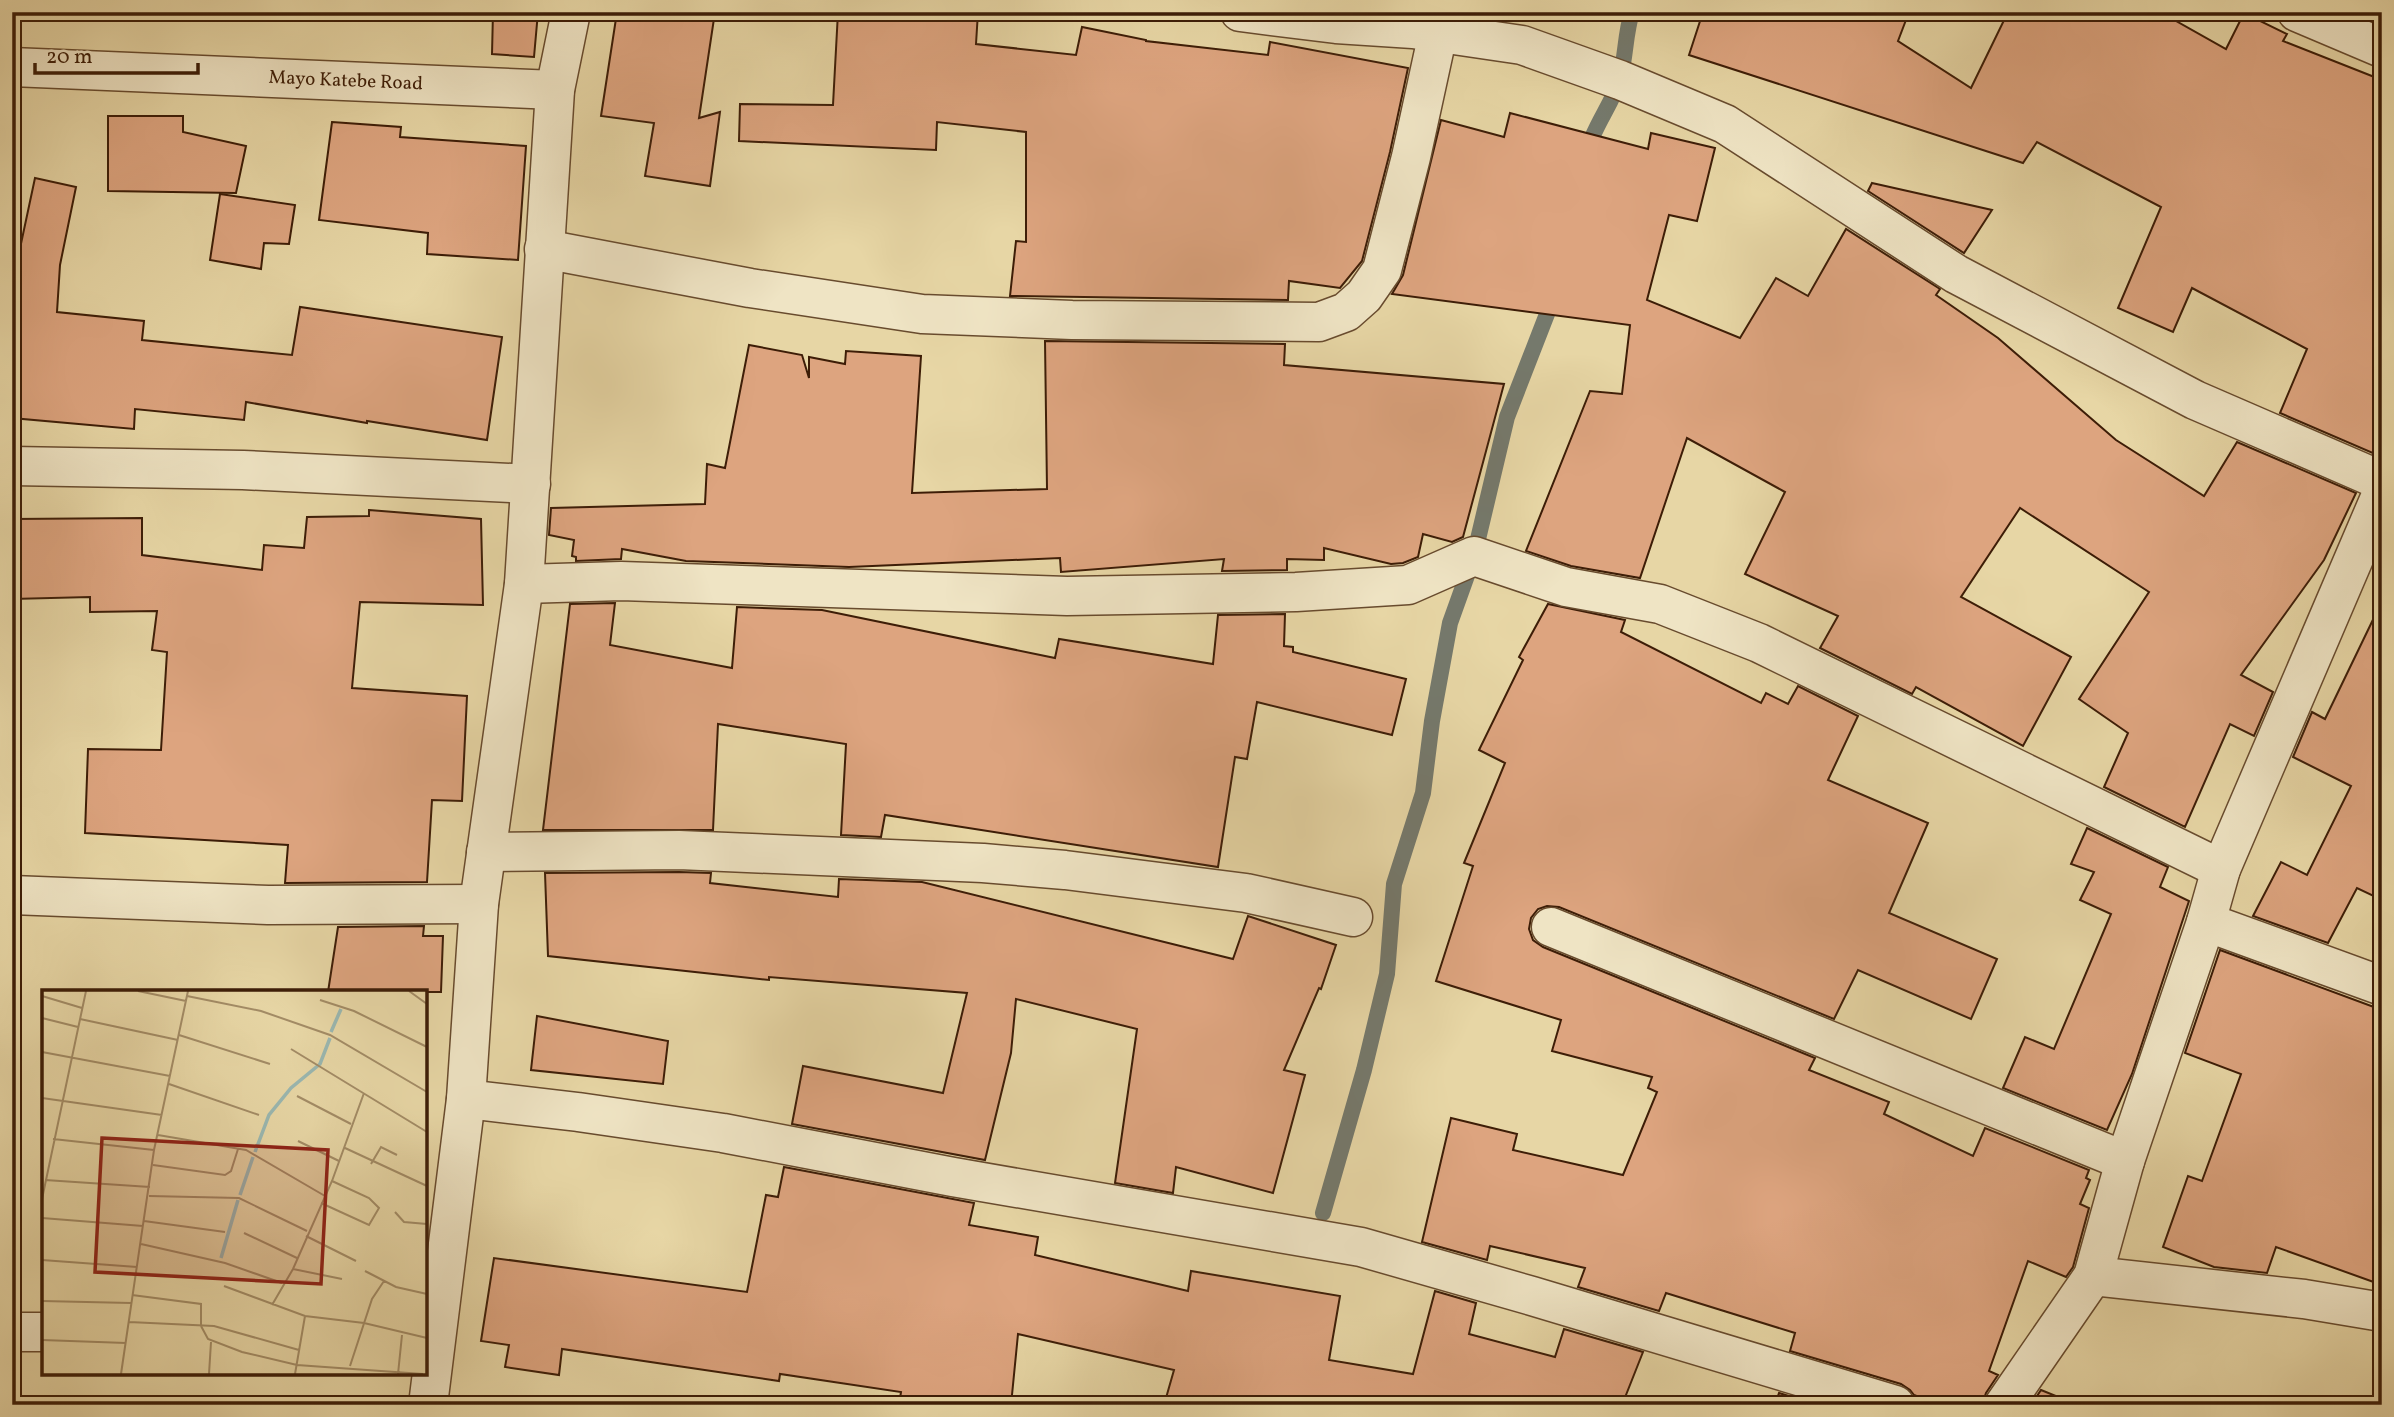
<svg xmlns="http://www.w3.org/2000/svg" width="2394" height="1417" font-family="Vollkorn,serif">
	<rect width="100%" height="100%" fill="#e7d6a5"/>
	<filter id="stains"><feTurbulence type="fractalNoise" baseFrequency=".00286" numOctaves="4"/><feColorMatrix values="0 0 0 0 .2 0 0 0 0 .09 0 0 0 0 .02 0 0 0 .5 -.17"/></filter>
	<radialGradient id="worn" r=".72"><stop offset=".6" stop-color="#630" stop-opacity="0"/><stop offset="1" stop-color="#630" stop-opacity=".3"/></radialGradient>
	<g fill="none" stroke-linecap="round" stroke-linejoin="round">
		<!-- stream -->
		<g stroke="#75796c" stroke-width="16">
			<path d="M 1586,155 C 1593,126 1613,104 1620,78 C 1626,56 1625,34 1632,12"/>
			<path d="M 1323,1213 L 1364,1070 L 1387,974 L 1394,884 L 1423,793 L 1432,721 L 1450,623 L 1474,556 L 1507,417 L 1554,296"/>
		</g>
	</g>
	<!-- building -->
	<g fill="#dda47f" stroke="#3d1d07" stroke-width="2">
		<path d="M 493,12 L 538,12 L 534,57 L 492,54 Z"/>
		<path d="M 617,12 L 715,12 L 699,118 L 720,112 L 710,186 L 645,176 L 654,123 L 601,116 Z"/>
		<path d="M 838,12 L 978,12 L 976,44 L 1076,55 L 1082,27 L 1146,40 L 1146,41 L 1268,55 L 1270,42 L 1408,68 L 1390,152 L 1362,261 L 1340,288 L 1289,281 L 1288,300 L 1010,296 L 1016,241 L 1026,242 L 1026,132 L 937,122 L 936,150 L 739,141 L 740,104 L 833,105 Z"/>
		<path d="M 1703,12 L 1909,12 L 1898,41 L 1971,88 L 2008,12 L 2160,12 L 2226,49 L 2244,13 L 2287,34 L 2283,41 L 2382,80 L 2382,439 L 2375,454 L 2280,413 L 2307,349 L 2192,288 L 2173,332 L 2118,308 L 2161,207 L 2037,142 L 2023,163 L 1689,55 Z"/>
		<path d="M 1510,113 L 1648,149 L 1651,133 L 1715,148 L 1697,221 L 1669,215 L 1647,300 L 1740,338 L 1776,278 L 1808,296 L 1846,229 L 1940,289 L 1936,295 L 1998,338 L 2116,440 L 2204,496 L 2237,442 L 2356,493 L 2324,560 L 2241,675 L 2273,692 L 2254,736 L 2230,724 L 2185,827 L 2104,787 L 2128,733 L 2079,699 L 2149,592 L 2020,508 L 1961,597 L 2071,657 L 2023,746 L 1916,687 L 1912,694 L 1820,648 L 1838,616 L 1745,574 L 1785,492 L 1687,438 L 1640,578 L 1571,566 L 1526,551 L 1590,391 L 1622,394 L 1630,325 L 1392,294 L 1403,275 L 1441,120 L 1504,137 Z"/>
		<path d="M 108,116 L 183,116 L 183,132 L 246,146 L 236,193 L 108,191 Z"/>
		<path d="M 332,122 L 401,127 L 400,137 L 526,146 L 518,260 L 427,254 L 428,233 L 319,220 Z"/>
		<path d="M 35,178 L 76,187 L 60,265 L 57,312 L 144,321 L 142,340 L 292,355 L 300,307 L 502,337 L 487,440 L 367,421 L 367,423 L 246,402 L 244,420 L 135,409 L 134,429 L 12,418 L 12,286 Z"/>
		<path d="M 1872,183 L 1992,210 L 1964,253 L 1868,191 Z"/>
		<path d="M 220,194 L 295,205 L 289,244 L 264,243 L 261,269 L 210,260 Z"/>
		<path d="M 1045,341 L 1285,344 L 1284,365 L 1504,384 L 1463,537 L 1452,542 L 1423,534 L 1418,557 L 1403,563 L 1391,564 L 1324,548 L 1324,560 L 1287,559 L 1287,570 L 1222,571 L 1224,559 L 1061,572 L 1060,558 L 849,567 L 686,561 L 622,549 L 621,559 L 576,561 L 576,557 L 572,556 L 574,540 L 549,535 L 551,508 L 705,504 L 707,464 L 725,468 L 749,345 L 802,355 L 809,378 L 809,357 L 845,364 L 846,351 L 921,356 L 912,493 L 1047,489 Z"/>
		<path d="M 369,510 L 481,519 L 483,605 L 360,602 L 352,688 L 467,696 L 462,801 L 432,800 L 427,882 L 285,883 L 288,845 L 85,833 L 88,749 L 161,750 L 167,652 L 152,650 L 157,611 L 90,612 L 90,597 L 12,599 L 12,519 L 142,518 L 142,555 L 262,570 L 264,545 L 304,548 L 307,517 L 369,516 Z"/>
		<path d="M 2382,601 L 2382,900 L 2357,888 L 2328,943 L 2253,916 L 2281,862 L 2307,875 L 2351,786 L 2293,757 L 2312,712 L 2325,719 Z"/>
		<path d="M 615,603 L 610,645 L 732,668 L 737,607 L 822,610 L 1055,658 L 1059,639 L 1213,664 L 1218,615 L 1285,614 L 1284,646 L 1293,647 L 1293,652 L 1406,679 L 1392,735 L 1257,702 L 1247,759 L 1235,757 L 1218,867 L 885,815 L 881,837 L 841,835 L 846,744 L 718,724 L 713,830 L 543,830 L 570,604 Z"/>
		<path d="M 1548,604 L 1625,620 L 1621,632 L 1761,703 L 1766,693 L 1788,704 L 1798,686 L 1858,716 L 1828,780 L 1928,823 L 1889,913 L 1997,959 L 1971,1019 L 1858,970 L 1834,1019 L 1559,907 L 1547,906 L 1538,909 L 1531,918 L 1529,929 L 1533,940 L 1543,947 L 1815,1058 L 1809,1070 L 1889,1102 L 1884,1114 L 1973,1156 L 1985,1128 L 2089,1170 L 2086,1178 L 2090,1180 L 2080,1204 L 2089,1208 L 2073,1267 L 2066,1277 L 2028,1261 L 1989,1371 L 1998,1375 L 1986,1393 L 1982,1405 L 1940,1405 L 1914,1395 L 1910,1390 L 1901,1384 L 1790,1351 L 1795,1333 L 1666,1293 L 1659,1311 L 1578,1287 L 1585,1268 L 1490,1246 L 1487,1260 L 1422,1242 L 1451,1118 L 1517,1134 L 1513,1150 L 1623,1175 L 1657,1092 L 1648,1088 L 1652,1077 L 1552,1051 L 1561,1020 L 1436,981 L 1473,866 L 1464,863 L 1505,763 L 1479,750 L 1523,660 L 1519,657 Z"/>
		<path d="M 2087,828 L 2168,867 L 2160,887 L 2189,901 L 2132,1074 L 2107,1130 L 2003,1088 L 2025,1037 L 2054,1049 L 2111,914 L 2080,900 L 2094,872 L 2071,864 Z"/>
		<path d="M 679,872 L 711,873 L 710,883 L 838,897 L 839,879 L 922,882 L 1233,959 L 1248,916 L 1336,945 L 1321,989 L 1319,988 L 1284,1070 L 1305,1075 L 1273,1193 L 1176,1167 L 1173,1193 L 1115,1183 L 1137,1029 L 1016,999 L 1011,1053 L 985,1160 L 792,1124 L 803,1066 L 943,1093 L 967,993 L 769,977 L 769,980 L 548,956 L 545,873 Z"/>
		<path d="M 424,926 L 423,936 L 443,936 L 441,992 L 328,992 L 338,927 Z"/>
		<path d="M 2220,950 L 2382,1010 L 2382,1285 L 2276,1247 L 2267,1273 L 2214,1267 L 2163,1247 L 2188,1176 L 2202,1181 L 2241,1074 L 2185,1053 Z"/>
		<path d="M 537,1016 L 668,1041 L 663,1084 L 531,1070 Z"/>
		<path d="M 784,1167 L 974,1203 L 969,1225 L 1038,1237 L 1035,1255 L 1188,1291 L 1191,1271 L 1340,1296 L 1329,1360 L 1413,1374 L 1435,1291 L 1476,1303 L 1469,1334 L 1555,1357 L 1564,1329 L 1643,1352 L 1622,1405 L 1164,1405 L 1174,1370 L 1018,1334 L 1011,1405 L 899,1405 L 901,1392 L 780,1374 L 779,1381 L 562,1349 L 559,1375 L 505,1367 L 509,1345 L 481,1341 L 494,1258 L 747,1292 L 766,1195 L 778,1197 Z"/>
		<path d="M 2041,1390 L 2066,1400 L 2065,1405 L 2031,1405 Z"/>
		<path d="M 1779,1393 L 1818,1405 L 1775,1405 Z"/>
	</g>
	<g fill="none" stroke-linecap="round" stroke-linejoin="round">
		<defs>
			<g id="minor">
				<path d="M 1240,12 L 1336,24 L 1413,29 L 1522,45 L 1620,80 L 1725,124 L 1956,274 L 2195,400 L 2382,481"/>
				<path d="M 2297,12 L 2382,48"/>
				<path id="s1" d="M 12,67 L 555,90"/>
				<path d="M 544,249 L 750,288 L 922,314 L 1072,320 L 1319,322 L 1346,312 L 1364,296 L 1382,270 L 1411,157 L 1438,33"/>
				<path d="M 12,466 L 243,470 L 531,484"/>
				<path d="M 524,584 L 621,581 L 1067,596 L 1296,592 L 1408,585 L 1474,556 L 1566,587 L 1660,604 L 1759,643 L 2221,869"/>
				<path d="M 486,852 L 679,850 L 983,863 L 1065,870 L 1246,893 L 1353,917"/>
				<path d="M 12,895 L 268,905 L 479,904"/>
				<path d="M 2206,922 L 2382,986"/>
				<path d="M 1551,927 L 2125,1161"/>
				<path d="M 466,1099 L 578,1112 L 723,1133 L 953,1177 L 1361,1247 L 1532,1296 L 1895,1405"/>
				<path d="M 2093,1276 L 2304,1299 L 2382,1312"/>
				<path d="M 12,1332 L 44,1332"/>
				<path d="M 428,1405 L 466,1099 L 479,904 L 524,584 L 555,90 L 571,12"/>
				<path d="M 2004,1405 L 2093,1276 L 2125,1161 L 2206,922 L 2221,869 L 2382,493"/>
			</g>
		</defs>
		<!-- minor casing -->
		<use href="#minor" stroke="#684b2e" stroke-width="41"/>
		<!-- minor -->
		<use href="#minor" stroke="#efe4c4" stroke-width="38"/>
	</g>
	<g text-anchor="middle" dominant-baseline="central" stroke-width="6" stroke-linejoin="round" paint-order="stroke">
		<!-- street labels -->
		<g font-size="19" fill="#3d1d07" stroke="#efe4c4">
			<text stroke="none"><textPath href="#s1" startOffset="334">Mayo Katebe Road</textPath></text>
		</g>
	</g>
	<!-- overview -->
	<g transform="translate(42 990)">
		<rect width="385" height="385" fill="#e7d6a5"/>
		<path fill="none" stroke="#9ab7b0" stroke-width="3.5" d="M 289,42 L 299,19M 213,162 L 227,125 L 249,98 L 278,74 L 288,48M 198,205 L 211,167M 179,268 L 196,210"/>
		<path fill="none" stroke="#a38c66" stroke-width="2" d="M 96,1 L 144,11M 367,1 L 385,14M 0,6 L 40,18M 145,6 L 219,21 L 288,45 L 385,102M 278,10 L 312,21 L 385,57M 0,28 L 36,37M 38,29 L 136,50M 137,45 L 228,74M 249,59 L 385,142M 0,62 L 128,86M 127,94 L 217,125M 255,106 L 309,134M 0,108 L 120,125M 116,145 L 204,160 L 283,206M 11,149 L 112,160M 256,151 L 297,171M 303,158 L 385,196M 329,174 L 339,157 L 355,165M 111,175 L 183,185 L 189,181 L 196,159M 3,190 L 108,197M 107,206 L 197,208 L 265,241M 0,209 L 44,1M 279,213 L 327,235 L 337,218 L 327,208 L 290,191M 353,222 L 362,232 L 385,234M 0,228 L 101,236M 102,231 L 183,242M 202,243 L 255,268M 264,246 L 314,271M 99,254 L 183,273 L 240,293M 0,270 L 95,277M 251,279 L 300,289M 323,281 L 354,297 L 385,304M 182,296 L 263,326 L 322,333 L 385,348M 90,305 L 159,314 L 159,336 L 166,349 L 200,362 L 255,375 L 381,384M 0,311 L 89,313M 230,315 L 251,279 L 290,191 L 322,103M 87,332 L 172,336 L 257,360M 0,350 L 84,353M 308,376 L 330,309 L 342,291M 79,384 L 112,160 L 146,1M 167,384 L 169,352M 253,384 L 263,326M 356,384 L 360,345"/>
		<path fill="#8f2418" fill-opacity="0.15" stroke="#8f2418" stroke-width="3.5" d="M 60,148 L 286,160 L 279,294 L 53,282 Z"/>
		<rect width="385" height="385" fill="none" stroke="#3d1d07" stroke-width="3.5"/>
	</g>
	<!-- margin -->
	<rect width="2394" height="1417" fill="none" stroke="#e7d6a5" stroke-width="42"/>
	<rect x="14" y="14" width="2366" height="1389" fill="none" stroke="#3d1d07" stroke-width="3.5"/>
	<rect x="21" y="21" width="2352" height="1375" fill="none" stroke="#3d1d07" stroke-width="2"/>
	<!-- scale -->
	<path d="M35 63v10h163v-10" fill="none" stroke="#3d1d07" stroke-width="3.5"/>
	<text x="46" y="63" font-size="21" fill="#3d1d07" stroke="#efe4c4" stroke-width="5" paint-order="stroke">20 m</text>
	<rect width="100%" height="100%" filter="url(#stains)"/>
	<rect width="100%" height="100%" fill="url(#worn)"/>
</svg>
